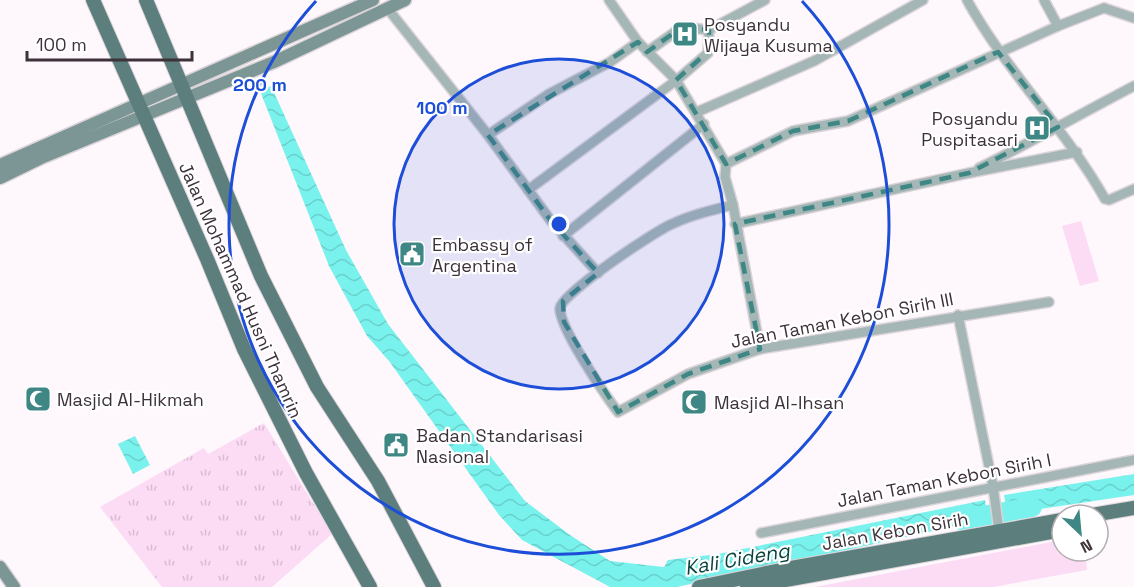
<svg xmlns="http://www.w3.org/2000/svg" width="1134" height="587" font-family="'Space Grotesk',sans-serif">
	<defs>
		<pattern id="park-tufts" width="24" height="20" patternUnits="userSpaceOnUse" patternTransform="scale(1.5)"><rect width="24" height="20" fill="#fcdbf5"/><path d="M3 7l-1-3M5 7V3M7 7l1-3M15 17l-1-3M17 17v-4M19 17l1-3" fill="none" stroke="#d9bcd3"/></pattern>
		<pattern id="water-waves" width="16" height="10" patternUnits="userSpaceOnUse" patternTransform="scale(1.5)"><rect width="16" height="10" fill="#79f2ed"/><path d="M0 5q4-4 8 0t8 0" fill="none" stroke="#6ad0cc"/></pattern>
	</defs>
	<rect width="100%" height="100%" fill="#fef8fc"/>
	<!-- grass -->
	<g fill="#fcdbf5">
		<path d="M 1081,221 L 1099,281 L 1080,286 L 1062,226 Z"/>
		<path d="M 1062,540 L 1062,551 L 1085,551 L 1087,570 L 993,587 L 815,587 Z"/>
	</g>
	<!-- park -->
	<path fill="url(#park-tufts)" d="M 264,423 L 332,534 L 272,587 L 162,587 L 100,507 L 204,448 L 208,454 Z"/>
	<!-- water -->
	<g fill="url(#water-waves)">
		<path d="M 271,86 L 346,250 L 388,324 L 525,501 L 570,535 L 610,561 L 664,567 L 668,560 L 718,554 L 985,500 L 988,519 L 677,587 L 610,587 L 522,540 L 499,515 L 389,361 L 367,336 L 329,266 L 260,91 Z"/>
		<path d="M 135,436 L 150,465 L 133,474 L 118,444 Z"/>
		<path d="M 1134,474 L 1134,495 L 1007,514 L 1004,495 Z"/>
	</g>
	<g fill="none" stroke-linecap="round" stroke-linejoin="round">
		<!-- river -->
		<path stroke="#79f2ed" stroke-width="20" d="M 961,520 L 1032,507"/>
		<defs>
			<g id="street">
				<path d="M 609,0 L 638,42 L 676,80 L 726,164 L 725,177 L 733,205 L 760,349"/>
				<path d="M 967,0 C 1006,71 1065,128 1105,199 L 1109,200 L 1134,189"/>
				<path d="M 1044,0 L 1058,26"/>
				<path d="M 1104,8 L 1134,18"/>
				<path d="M 388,9 L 488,135 L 551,221 L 598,273"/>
				<path d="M 647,52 L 682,27 L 709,30 L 765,0"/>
				<path d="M 697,112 L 814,61 L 923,0"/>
				<path d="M 488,135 L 549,94 L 610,62 L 638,42"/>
				<path d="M 726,164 L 793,131 L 848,121 L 1058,26 L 1104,8"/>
				<path d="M 979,168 C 1032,142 1082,113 1134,86"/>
				<path d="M 528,190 L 678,79 L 708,53 L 709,30"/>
				<path d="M 733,205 C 712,210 691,215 672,224 C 655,231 561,294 560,308 C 559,327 605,395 618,412 L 688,374 L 760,349 L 1049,302"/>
				<path d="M 735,224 L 969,173 L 1077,152"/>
				<path d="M 563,236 L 704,124"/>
				<path d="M 958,315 L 993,486 L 999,531"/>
				<path d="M 761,533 L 1134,460"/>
			</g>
			<g id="secondary">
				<path d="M 0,165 L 373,0"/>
				<path d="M 0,178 L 41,158 L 274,62 L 405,0"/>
				<path d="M 0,567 L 14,587"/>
			</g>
			<g id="primary">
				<path d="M 93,0 L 207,259 L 244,349 L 306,473 L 370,587"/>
				<path d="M 146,0 L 261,276 L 317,387 L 378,481 L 434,587"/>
				<path d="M 1092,515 L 1134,508"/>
				<path d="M 699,587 L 791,568 L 1062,520"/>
				<path d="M 747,587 L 1051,532"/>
			</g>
		</defs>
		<!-- street casing -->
		<use href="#street" stroke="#dbd4d9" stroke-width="12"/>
		<!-- secondary casing -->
		<use href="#secondary" stroke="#dbd4d9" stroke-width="15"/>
		<!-- primary casing -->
		<use href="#primary" stroke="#dbd4d9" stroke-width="16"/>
		<!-- street -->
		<use href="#street" stroke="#a4b6b5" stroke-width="9"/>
		<!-- secondary -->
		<use href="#secondary" stroke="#7b9694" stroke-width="12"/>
		<!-- primary -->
		<use href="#primary" stroke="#5c7e7c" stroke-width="14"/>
	</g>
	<!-- marked area -->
	<path fill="none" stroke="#3f8784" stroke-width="4.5" stroke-dasharray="12 8" stroke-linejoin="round" d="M 682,27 L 709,30 L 709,51 L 676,80 L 726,164 L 793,131 L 848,121 L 998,52 L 1058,127 L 969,173 L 735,224 L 760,349 L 688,374 L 618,412 L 564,322 L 563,301 L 598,273 L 551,221 L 488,135 L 638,42 L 647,52 Z"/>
	<!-- distance rings -->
	<circle cx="559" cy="224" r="165" fill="#1d4ed8" fill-opacity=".12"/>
	<g fill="none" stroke="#1d4ed8" stroke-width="3">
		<circle cx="559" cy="224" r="165"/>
		<path d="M802 1A330 330 0 1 1 316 1"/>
	</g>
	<!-- icons -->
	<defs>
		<symbol id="hospital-square" viewBox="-11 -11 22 22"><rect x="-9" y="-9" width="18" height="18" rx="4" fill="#3f8784" stroke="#fff"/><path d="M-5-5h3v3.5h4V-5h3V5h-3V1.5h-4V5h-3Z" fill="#fff"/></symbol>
		<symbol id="civic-square" viewBox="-11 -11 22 22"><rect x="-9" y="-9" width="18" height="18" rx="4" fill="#3f8784" stroke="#fff"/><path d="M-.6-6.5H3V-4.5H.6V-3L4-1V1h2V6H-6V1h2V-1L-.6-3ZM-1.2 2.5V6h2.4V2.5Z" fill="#fff"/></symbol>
		<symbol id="mosque-square" viewBox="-11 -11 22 22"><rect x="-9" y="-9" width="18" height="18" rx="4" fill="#3f8784" stroke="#fff"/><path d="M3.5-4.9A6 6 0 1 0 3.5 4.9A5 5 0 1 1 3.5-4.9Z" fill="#fff"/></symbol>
	</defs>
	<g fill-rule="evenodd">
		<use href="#hospital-square" x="670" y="19" width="30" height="30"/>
		<use href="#hospital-square" x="1022" y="113" width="30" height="30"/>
		<use href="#civic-square" x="397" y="239" width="30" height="30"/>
		<use href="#mosque-square" x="23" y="384" width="30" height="30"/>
		<use href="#mosque-square" x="679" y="387" width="30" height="30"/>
		<use href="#civic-square" x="381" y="430" width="30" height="30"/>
	</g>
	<g text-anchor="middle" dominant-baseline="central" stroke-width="4.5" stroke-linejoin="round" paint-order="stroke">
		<!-- poi labels -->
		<g font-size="18" fill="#3d313a" stroke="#fff" text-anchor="start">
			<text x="704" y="24">Posyandu<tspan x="704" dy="21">Wijaya Kusuma</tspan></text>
			<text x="1018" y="118" text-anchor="end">Posyandu<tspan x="1018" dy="21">Puspitasari</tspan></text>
			<text x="432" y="244">Embassy of<tspan x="432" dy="21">Argentina</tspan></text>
			<text x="57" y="399">Masjid Al-Hikmah</text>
			<text x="714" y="402">Masjid Al-Ihsan</text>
			<text x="416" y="435">Badan Standarisasi<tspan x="416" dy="21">Nasional</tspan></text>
		</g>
		<!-- street labels -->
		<g font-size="18" fill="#3d313a" stroke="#fff">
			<text transform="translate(241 290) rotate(66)">Jalan Mohammad Husni Thamrin</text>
			<text transform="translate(842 320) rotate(-11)">Jalan Taman Kebon Sirih III</text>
			<text transform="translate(944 480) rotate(-11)">Jalan Taman Kebon Sirih I</text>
			<text transform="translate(895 531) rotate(-10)">Jalan Kebon Sirih</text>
		</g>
		<!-- water labels -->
		<g font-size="20" font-style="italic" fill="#094341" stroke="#fff">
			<text transform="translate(737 559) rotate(-10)">Kali Cideng</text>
		</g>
	</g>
	<circle cx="559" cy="224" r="9" fill="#1d4ed8" stroke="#fff" stroke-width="3"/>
	<g font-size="18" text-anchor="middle" font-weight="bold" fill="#1d4ed8" stroke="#fff" stroke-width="4.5" stroke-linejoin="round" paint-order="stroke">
		<text x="260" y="91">200 m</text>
		<text x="442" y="114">100 m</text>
	</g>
	<!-- north arrow -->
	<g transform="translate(1080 533) rotate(154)"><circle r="28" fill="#ffffff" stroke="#b1adb0" stroke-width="1.5"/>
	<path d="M0-4.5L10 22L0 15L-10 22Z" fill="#3f8784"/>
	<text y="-9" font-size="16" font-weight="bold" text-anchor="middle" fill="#3d313a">N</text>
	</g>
	<!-- scale -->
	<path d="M27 51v9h165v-9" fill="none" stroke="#3d313a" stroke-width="3"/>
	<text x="36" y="51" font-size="18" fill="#3d313a" stroke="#ffffff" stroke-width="4.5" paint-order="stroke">100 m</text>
</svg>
